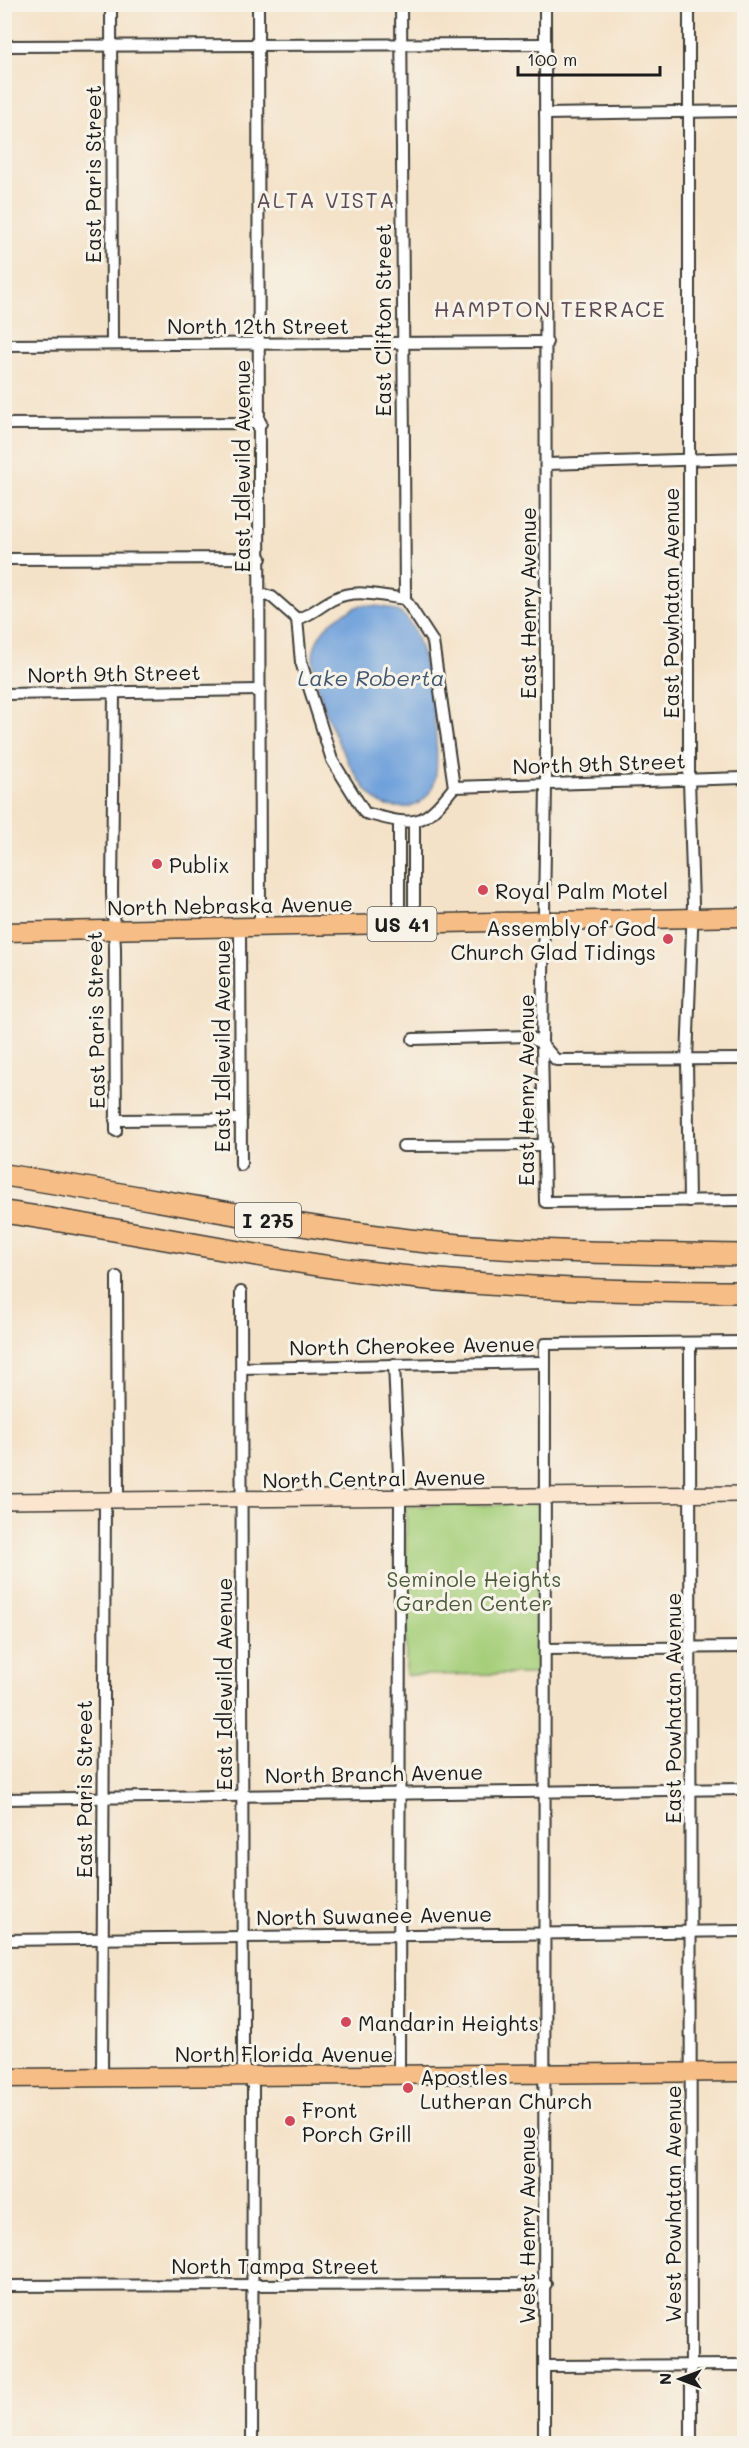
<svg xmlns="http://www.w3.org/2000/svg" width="749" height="2448" font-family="Mali,sans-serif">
	<rect width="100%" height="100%" fill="#f7f3e8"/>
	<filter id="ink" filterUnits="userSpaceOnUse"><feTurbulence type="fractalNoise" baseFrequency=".0167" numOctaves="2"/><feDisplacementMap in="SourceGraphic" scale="12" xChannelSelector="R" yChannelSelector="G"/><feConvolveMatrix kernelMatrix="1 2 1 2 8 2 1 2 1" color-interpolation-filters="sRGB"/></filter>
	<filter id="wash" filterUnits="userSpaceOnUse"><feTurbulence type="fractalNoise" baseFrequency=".008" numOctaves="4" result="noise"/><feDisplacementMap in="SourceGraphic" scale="24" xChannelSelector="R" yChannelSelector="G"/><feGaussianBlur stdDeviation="1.35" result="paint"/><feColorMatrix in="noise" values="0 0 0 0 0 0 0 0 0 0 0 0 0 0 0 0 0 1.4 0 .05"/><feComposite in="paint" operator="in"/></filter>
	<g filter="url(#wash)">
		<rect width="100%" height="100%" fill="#f4e2c8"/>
		<!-- green -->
		<path fill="#a6cf7a" stroke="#61764b" stroke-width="1.5" d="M 542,1504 L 542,1674 L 406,1675 L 406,1506 Z"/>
		<!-- water -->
		<path fill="#70a1db" stroke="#465e7c" stroke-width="1.5" d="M 361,605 C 375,606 393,606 404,616 C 427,636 442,749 435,779 C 433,791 422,805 409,807 C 402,808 387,807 382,804 C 353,789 306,681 314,650 C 320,625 340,614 361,605 Z"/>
	</g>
	<g filter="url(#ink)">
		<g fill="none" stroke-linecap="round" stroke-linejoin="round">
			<defs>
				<g id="street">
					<path d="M 111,4 L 112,344"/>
					<path d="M 258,4 L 260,926"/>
					<path d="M 401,4 L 405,599"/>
					<path d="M 545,4 L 546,784 L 542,1044 L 545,1202 L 744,1200"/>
					<path d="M 4,46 L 545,44"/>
					<path d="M 545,114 L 744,111"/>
					<path d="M 4,345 L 547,342"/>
					<path d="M 4,424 L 261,423"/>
					<path d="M 547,464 L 744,458"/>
					<path d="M 4,559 L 261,558"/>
					<path d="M 261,594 L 272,597 L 297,619 L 301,662 L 332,760 L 365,813 C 415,826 421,829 454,787 L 433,642 L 405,599 C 383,596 356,588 334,599 C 321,605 312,615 297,619"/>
					<path d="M 114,692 L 112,893 L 115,948 L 116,1131"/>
					<path d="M 4,694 L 260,690"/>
					<path d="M 454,787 L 744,778"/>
					<path d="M 399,821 L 399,924"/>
					<path d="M 414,821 L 414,924"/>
					<path d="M 240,927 L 241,1165"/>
					<path d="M 413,1039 L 528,1036 L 542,1044 L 556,1060 L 744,1059"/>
					<path d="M 115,1120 L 241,1119"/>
					<path d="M 403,1146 L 545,1145"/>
					<path d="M 689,1201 L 687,1060 L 693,904 L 689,780 L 689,4"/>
					<path d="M 117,1277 L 118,1500"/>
					<path d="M 241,1292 L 243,2053 L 243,2066 L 253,2086 L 252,2444"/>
					<path d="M 690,1343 L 691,2444"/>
					<path d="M 394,1364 L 400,1498 L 399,2075"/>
					<path d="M 242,1368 L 545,1362"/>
					<path d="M 545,1649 L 744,1647"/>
					<path d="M 4,1799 L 744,1789"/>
					<path d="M 4,1940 L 744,1931"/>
					<path d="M 102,2077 L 105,1501"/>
					<path d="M 4,2286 L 546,2284"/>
					<path d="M 545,2366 L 744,2365"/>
					<path d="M 544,2444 L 545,1344 L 744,1342"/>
				</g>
				<path id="secondary" d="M 4,1501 L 744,1494"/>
				<g id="primary">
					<path d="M 4,932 L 744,917"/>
					<path d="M 4,2078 L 744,2072"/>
				</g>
				<g id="highway">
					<path d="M 4,1175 C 139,1195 273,1224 409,1240 C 520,1253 632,1253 744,1255"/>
					<path d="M 4,1212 C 123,1229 240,1255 359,1271 C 487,1288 615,1292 744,1292"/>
				</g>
			</defs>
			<!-- street casing -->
			<use href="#street" stroke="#3c3a36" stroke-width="14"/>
			<!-- secondary casing -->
			<use href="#secondary" stroke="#3c3a36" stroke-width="18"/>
			<!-- primary casing -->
			<use href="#primary" stroke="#3c3a36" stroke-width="21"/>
			<!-- highway casing -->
			<use href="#highway" stroke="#3c3a36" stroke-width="24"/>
			<!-- street -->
			<use href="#street" stroke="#fff" stroke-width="10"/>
			<!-- secondary -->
			<use href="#secondary" stroke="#fbe5cf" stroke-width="15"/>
			<!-- primary -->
			<use href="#primary" stroke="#f6be86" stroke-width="18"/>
			<!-- highway -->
			<use href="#highway" stroke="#f6be86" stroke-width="21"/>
		</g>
	</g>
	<!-- markers -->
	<g fill="#d1495b" stroke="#f7f3e8" stroke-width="2">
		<circle cx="157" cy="864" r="6"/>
		<circle cx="483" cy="890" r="6"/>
		<circle cx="668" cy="939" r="6"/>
		<circle cx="346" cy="2022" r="6"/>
		<circle cx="408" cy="2088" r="6"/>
		<circle cx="290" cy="2121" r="6"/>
	</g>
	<g text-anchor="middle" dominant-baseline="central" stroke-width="6" stroke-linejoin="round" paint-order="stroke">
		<!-- shield labels -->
		<g fill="#f7f3e8" stroke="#5e5c59" stroke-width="1.5">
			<rect x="367.5" y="907" width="69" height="34" rx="4.5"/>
			<rect x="235" y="1203" width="66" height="34" rx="4.5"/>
		</g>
		<g font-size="20" font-weight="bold" fill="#1c1c1c">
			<text x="402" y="924">US 41</text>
			<text x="268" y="1220">I 275</text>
		</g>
		<!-- street labels -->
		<g font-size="21" fill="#1c1c1c" stroke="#f7f3e8">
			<text transform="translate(92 174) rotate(-90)">East Paris Street</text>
			<text transform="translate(382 320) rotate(-90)">East Clifton Street</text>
			<text x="258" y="325">North 12th Street</text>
			<text transform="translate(241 466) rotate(-90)">East Idlewild Avenue</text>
			<text transform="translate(527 603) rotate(-90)">East Henry Avenue</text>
			<text transform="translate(670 603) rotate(-90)">East Powhatan Avenue</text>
			<text transform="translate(114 673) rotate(-1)">North 9th Street</text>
			<text transform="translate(599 763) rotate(-2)">North 9th Street</text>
			<text transform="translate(230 905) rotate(-1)">North Nebraska Avenue</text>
			<text transform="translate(95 1020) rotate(-91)">East Paris Street</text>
			<text transform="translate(221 1046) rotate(-90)">East Idlewild Avenue</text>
			<text transform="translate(525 1090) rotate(-90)">East Henry Avenue</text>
			<text transform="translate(412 1345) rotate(-1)">North Cherokee Avenue</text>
			<text transform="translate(374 1478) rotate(-1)">North Central Avenue</text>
			<text transform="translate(223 1684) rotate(-90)">East Idlewild Avenue</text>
			<text transform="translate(672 1708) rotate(-90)">East Powhatan Avenue</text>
			<text transform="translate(374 1773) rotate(-1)">North Branch Avenue</text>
			<text transform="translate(83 1789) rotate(-90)">East Paris Street</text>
			<text transform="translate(374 1915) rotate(-1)">North Suwanee Avenue</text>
			<text x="284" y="2053">North Florida Avenue</text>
			<text transform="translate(672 2204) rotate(-90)">West Powhatan Avenue</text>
			<text transform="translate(526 2225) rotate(-90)">West Henry Avenue</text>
			<text x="275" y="2265">North Tampa Street</text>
		</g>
		<!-- poi labels -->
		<g font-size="21" fill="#1c1c1c" stroke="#f7f3e8" text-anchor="start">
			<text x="169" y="864">Publix</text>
			<text x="495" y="890">Royal Palm Motel</text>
			<text x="656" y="927" text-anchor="end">Assembly of God<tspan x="656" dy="24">Church Glad Tidings</tspan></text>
			<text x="358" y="2022">Mandarin Heights</text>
			<text x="420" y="2076">Apostles<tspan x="420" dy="24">Lutheran Church</tspan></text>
			<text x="302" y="2109">Front<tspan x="302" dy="24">Porch Grill</tspan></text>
		</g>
		<!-- park labels -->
		<g font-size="21" fill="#4c5b3d" stroke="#f7f3e8">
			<text x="474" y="1578">Seminole Heights<tspan x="474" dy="24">Garden Center</tspan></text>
		</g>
		<!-- neighbourhood labels -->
		<g font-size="22" letter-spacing="1.5" fill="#5e4b55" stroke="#f7f3e8">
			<text x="326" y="199">ALTA VISTA</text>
			<text x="550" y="308">HAMPTON TERRACE</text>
		</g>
		<!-- water labels -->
		<g font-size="22" font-style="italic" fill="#425872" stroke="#f7f3e8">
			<text x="371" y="677">Lake Roberta</text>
		</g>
	</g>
	<!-- margin -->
	<rect width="749" height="2448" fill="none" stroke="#f7f3e8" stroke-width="24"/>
	<!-- north arrow -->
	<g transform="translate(680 2379) rotate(270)" stroke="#f7f3e8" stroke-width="4.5" paint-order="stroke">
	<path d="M0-4.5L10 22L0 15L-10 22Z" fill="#1c1c1c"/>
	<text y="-9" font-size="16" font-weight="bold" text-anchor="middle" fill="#1c1c1c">N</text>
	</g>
	<!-- scale -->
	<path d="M518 66v9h142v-9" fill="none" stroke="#1c1c1c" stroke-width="3"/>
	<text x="527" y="66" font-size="18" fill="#1c1c1c" stroke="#f7f3e8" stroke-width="4.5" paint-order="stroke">100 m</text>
</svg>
